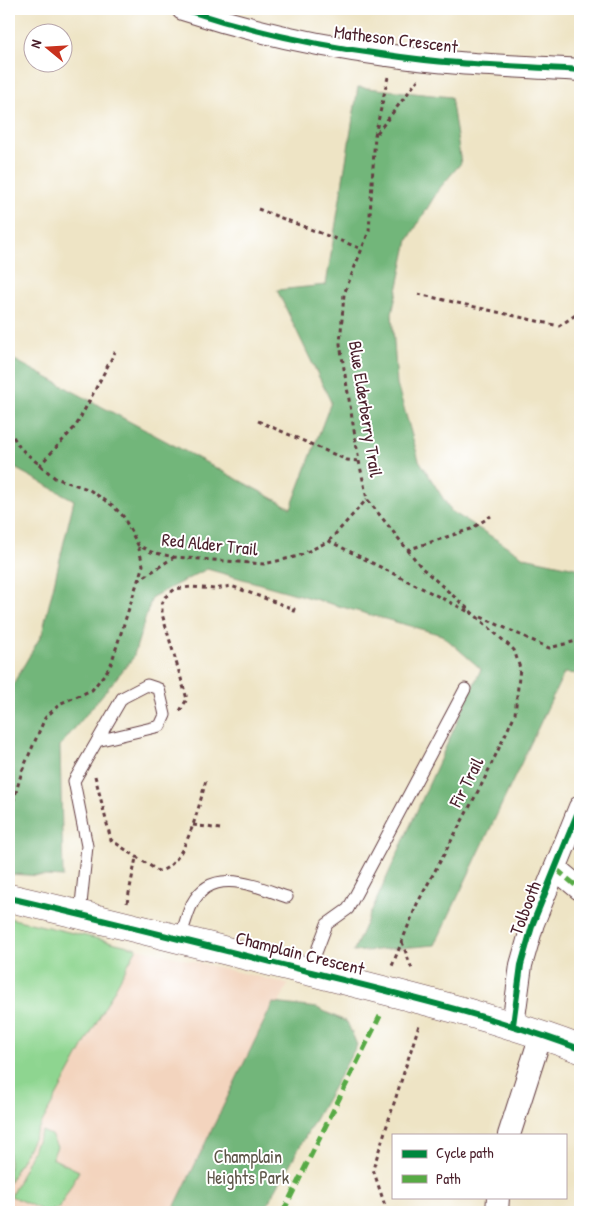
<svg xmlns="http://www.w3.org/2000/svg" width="589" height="1221" font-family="'Patrick Hand',sans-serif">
	<rect width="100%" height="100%" fill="#fff"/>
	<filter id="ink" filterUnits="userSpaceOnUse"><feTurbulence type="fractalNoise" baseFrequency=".02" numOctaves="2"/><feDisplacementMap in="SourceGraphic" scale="10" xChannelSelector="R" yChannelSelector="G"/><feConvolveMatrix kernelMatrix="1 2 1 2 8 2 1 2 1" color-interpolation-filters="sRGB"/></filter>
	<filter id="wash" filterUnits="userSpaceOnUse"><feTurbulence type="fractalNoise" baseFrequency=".0096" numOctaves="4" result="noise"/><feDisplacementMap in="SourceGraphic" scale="20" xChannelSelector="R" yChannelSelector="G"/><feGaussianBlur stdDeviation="1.12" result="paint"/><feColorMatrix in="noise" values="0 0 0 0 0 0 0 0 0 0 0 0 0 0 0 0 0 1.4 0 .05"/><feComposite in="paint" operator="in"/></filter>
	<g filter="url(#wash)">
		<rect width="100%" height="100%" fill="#eee4c5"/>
		<!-- built -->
		<path fill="#f3d4be" d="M 137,948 L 288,984 L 179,1212 L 16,1212 L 9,1209 L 9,1183 Z"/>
		<!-- green -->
		<g fill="#8ed590" stroke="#6c7a5e">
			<path d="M 9,918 L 137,948 L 9,1183 Z"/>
			<path d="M 42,1131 L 51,1135 L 57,1147 L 52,1158 L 79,1171 L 59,1208 L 46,1212 L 11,1196 Z"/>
		</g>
		<!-- forest -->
		<g fill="#72b67a" stroke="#5e6a52">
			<path d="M 358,87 L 451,97 L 461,163 L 439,189 L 408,240 L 392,314 L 397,384 L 419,460 L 451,511 L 524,557 L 580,569 L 580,674 L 564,673 L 435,945 L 353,952 L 481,669 L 442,635 L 207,569 L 152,597 L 133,658 L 60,746 L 63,877 L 9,874 L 9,691 L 42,634 L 74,500 L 9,465 L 9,357 L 291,508 L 331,402 L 277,290 L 326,285 Z"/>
			<path d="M 273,1003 L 317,1008 L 347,1022 L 357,1045 L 263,1212 L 172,1212 Z"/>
		</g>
	</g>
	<g filter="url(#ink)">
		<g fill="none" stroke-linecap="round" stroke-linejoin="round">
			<defs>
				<g id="lane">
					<path d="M 80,914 L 87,846 L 74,781 L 122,698 L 147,685 L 159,689 L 165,715 L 160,726 L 97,741"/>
					<path d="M 180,938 C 184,927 187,914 192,904 C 212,865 255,886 287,897"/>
					<path d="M 309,971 L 327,924 L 348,909 L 465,689"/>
				</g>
				<g id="street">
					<path d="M 183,9 C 250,31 317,46 387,55 C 451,65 516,66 580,70"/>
					<path d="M 556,869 L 580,889"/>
					<path d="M 513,1025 L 521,965 L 533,923 L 580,807"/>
					<path d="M 509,1135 L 541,1035"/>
					<path d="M 497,1212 L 498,1197"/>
				</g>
				<path id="secondary" d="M 9,898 C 110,921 210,947 311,972 C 402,995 492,1016 580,1049"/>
			</defs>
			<!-- lane casing -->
			<use href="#lane" stroke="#633d42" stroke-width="13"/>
			<!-- street casing -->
			<use href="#street" stroke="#633d42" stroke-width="24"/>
			<!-- secondary casing -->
			<use href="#secondary" stroke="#633d42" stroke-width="29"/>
			<!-- path -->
			<g stroke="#633d42" stroke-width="3" stroke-dasharray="4 4" stroke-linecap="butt">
				<path d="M 388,77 L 375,135 L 369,231 L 344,294 L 340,344 L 359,461 L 367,499 L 422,568 L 514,650 L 520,668 L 515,714 L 483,782 L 417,904 L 392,966"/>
				<path d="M 377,133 L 418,80"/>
				<path d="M 258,209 L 362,249"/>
				<path d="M 418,294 L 559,326 L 580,312"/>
				<path d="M 258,421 L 347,460 L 359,461"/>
				<path d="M 9,430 L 20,448 L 55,478 L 88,489 L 112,505 L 123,516 L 138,545 L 151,552 L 174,557 L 264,564 L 299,556 L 329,541 L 473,614"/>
				<path d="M 39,466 L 76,426 L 115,352"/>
				<path d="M 329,541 L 367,499"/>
				<path d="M 407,550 L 471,529 L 491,516"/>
				<path d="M 138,581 L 174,557"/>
				<path d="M 481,617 L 549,648 L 580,640"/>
				<path d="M 180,711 L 187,699 L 162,614 L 162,604 L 165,597 L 175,589 L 191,587 L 215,589 L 231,586 L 294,609 L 292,615"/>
				<path d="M 95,776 L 111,840 L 158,871 C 185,869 200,802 206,780"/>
				<path d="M 9,817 L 22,771 L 45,718 L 61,703 L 92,690 L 110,667 L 143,565 L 138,545"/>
				<path d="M 193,825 L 220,829"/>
				<path d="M 127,903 L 136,858"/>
				<path d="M 402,942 L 413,972"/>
				<path d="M 387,1212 L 373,1169 L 419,1025"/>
			</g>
			<!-- lane -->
			<use href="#lane" stroke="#fff" stroke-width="11"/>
			<!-- street -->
			<use href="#street" stroke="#fff" stroke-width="22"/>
			<!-- secondary -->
			<use href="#secondary" stroke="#fff" stroke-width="28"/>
			<!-- quiet -->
			<g stroke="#57aa44" stroke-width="5" stroke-dasharray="10 5" stroke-linecap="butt">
				<path d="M 556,869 L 580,889"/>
				<path d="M 283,1212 L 380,1016"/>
			</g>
			<defs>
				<g id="cycleway">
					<path d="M 183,9 C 250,31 317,46 387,55 C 451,65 516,66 580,70"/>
					<path d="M 9,898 C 110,921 210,947 311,972 C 402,995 492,1016 580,1049"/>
					<path d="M 513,1025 L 521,965 L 533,923 L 580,807"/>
				</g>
			</defs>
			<!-- cycleway casing -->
			<use href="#cycleway" stroke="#fff" stroke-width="9"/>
			<!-- cycleway -->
			<use href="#cycleway" stroke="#00873e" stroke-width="6"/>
		</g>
	</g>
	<g text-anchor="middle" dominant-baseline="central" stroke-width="4" stroke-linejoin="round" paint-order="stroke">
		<!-- street labels -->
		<g font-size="18" fill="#4a1f2b" stroke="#fff">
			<text transform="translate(396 39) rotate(7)">Matheson Crescent</text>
			<text transform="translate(366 409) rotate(81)">Blue Elderberry Trail</text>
			<text transform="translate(210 544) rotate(6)">Red Alder Trail</text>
			<text transform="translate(466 782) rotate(-63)">Fir Trail</text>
			<text transform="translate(525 908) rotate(-69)">Tolbooth</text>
			<text transform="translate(300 953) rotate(14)">Champlain Crescent</text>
		</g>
		<!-- park labels -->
		<g font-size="18" fill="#5e5649" stroke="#fff">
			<text x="248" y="1156">Champlain<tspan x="248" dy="21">Heights Park</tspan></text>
		</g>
	</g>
	<!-- margin -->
	<rect width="589" height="1221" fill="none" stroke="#fff" stroke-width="30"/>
	<!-- legend -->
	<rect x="392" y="1134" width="175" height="65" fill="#ffffff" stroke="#b7a5aa"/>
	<rect x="402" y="1150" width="25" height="8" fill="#00873e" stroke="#b7a5aa"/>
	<text x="436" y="1158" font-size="15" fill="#4a1f2b">Cycle path</text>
	<rect x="402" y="1175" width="25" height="8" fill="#57aa44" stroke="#b7a5aa"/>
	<text x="436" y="1184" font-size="15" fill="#4a1f2b">Path</text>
	<!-- north arrow -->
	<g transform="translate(48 48) rotate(288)"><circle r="24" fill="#ffffff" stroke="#b7a5aa"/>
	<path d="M0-4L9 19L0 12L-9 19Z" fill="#c8321e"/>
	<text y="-8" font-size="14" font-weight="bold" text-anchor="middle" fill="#4a1f2b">N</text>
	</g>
</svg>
